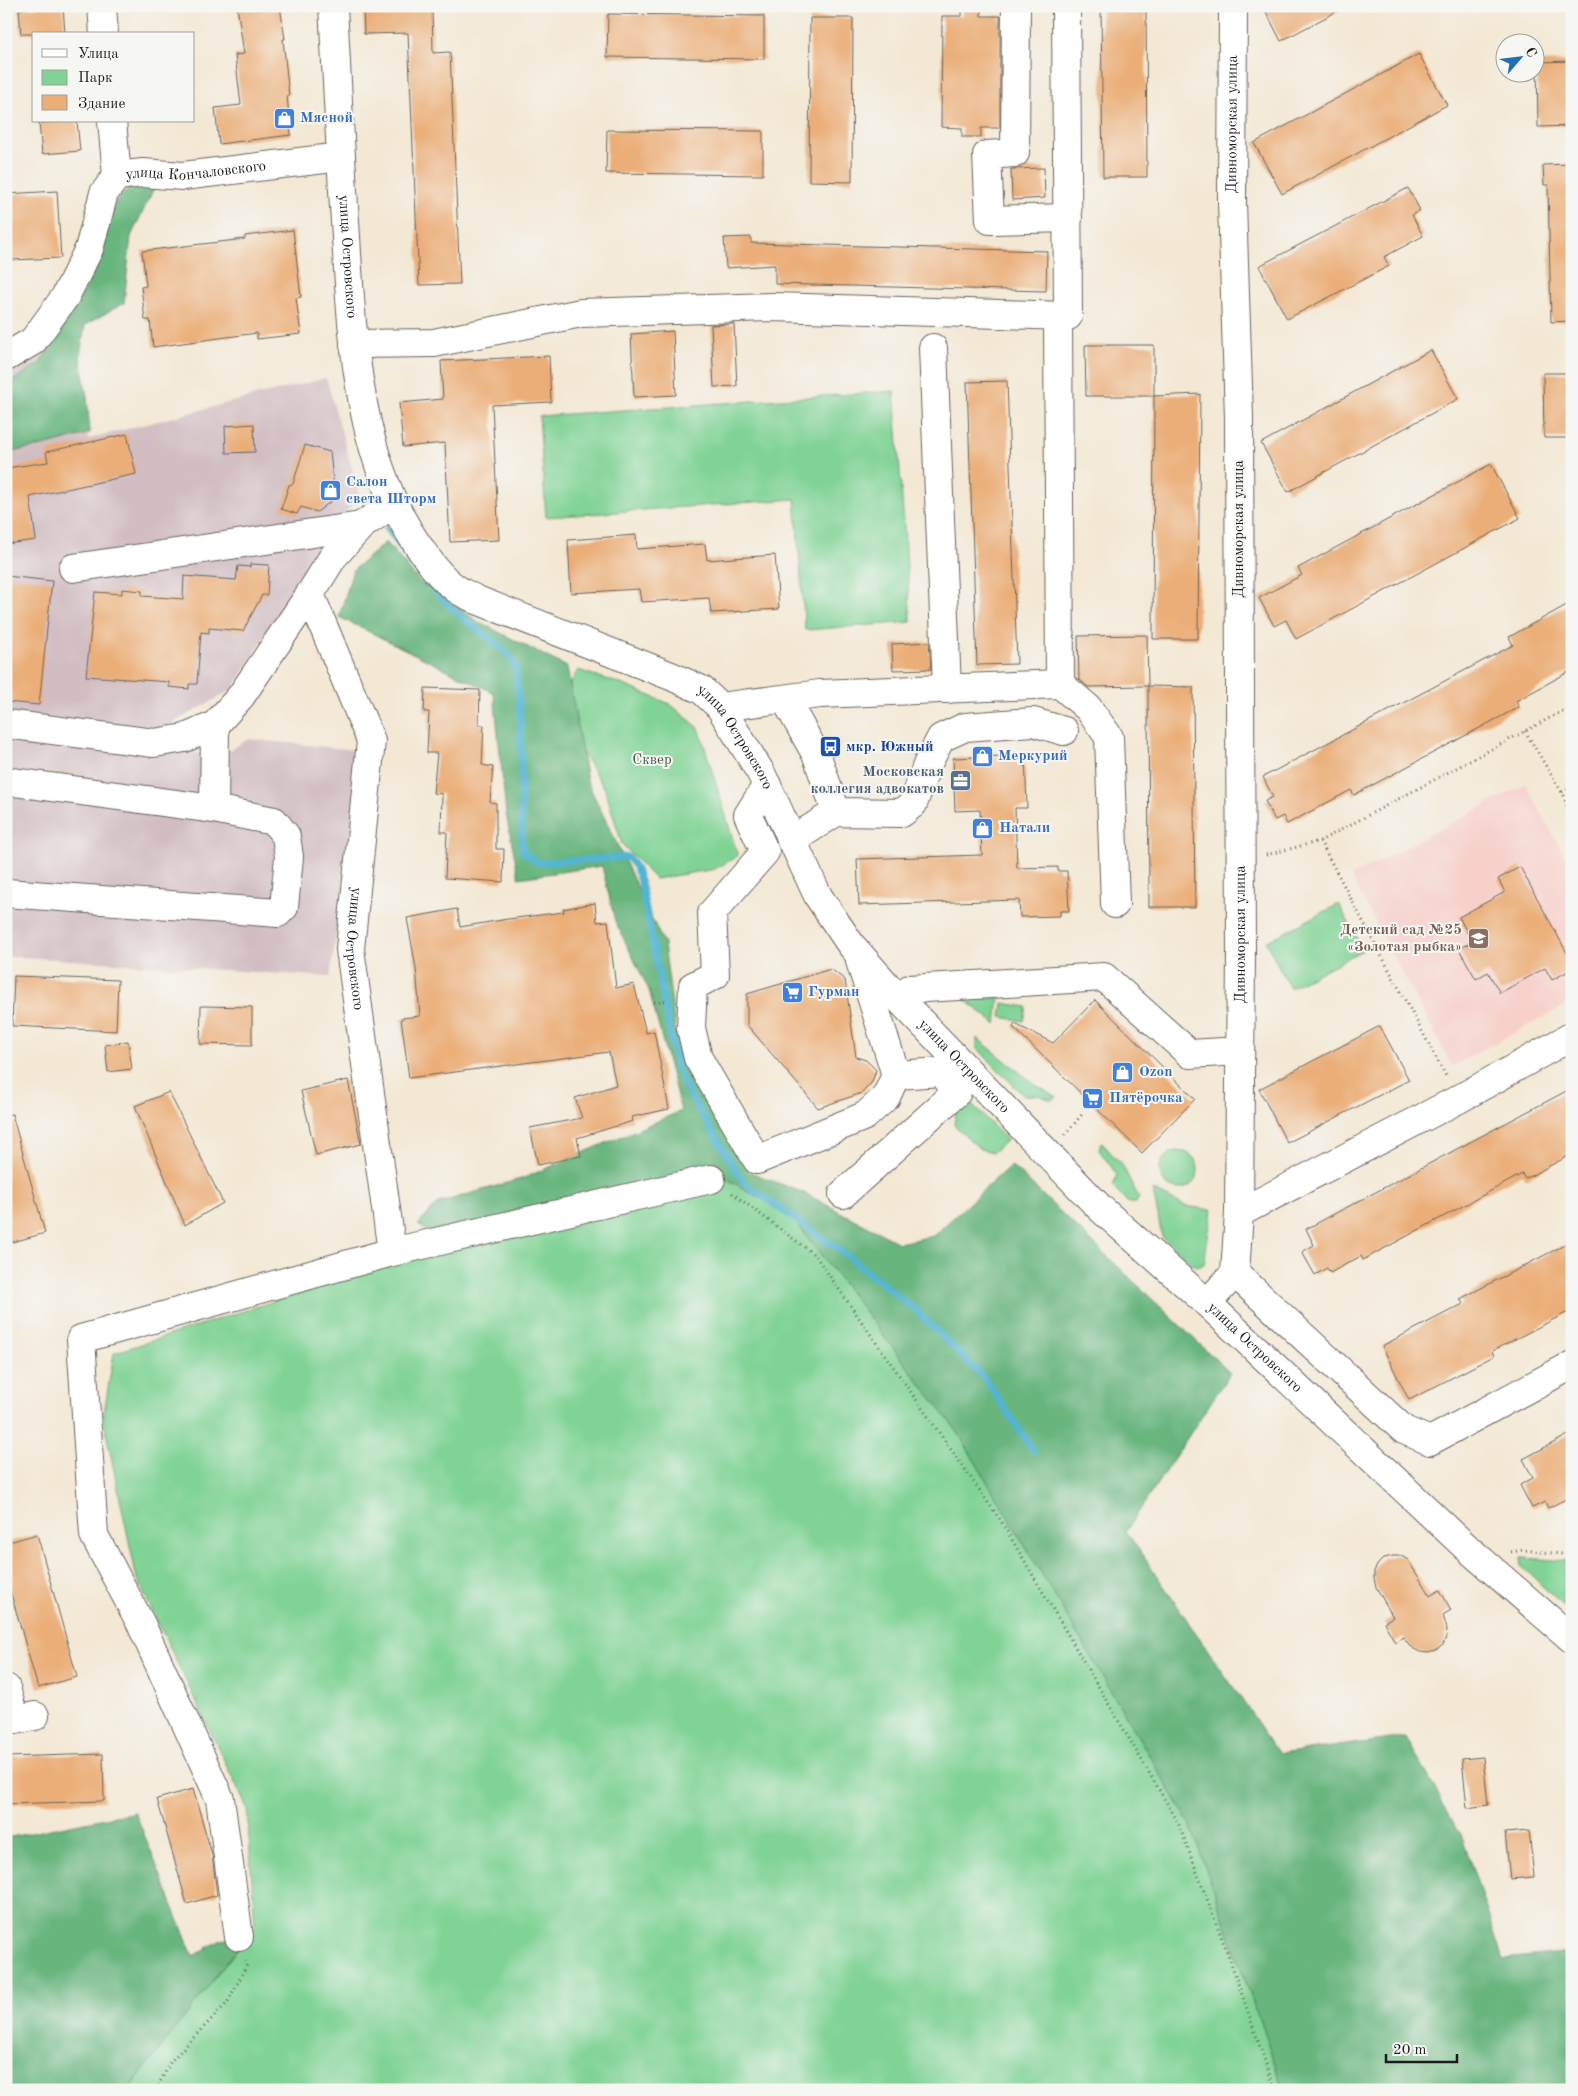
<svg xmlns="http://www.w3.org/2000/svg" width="1578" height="2096" font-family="'Old Standard TT',serif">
	<rect width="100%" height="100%" fill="#f6f6f2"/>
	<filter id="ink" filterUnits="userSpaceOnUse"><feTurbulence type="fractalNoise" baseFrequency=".02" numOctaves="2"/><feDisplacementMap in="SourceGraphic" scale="10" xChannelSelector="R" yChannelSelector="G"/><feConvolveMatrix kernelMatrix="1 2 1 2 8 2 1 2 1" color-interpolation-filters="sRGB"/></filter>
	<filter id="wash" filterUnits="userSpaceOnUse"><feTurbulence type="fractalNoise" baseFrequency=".0096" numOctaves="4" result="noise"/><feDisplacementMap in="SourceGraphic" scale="20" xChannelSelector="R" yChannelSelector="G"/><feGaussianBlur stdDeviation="1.12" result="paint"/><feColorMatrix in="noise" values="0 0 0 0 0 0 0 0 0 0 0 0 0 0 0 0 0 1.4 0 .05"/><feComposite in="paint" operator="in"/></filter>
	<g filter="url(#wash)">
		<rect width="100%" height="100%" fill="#f3e8d4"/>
		<!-- built -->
		<path fill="#f7d0ca" d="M 1526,784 L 1572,870 L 1572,1002 L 1452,1066 L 1351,876 Z"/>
		<!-- industrial -->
		<g fill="#d2bec2">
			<path d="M 70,309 L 88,439 L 326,378 L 360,496 L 327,533 L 233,689 L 156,733 L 6,713 L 6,371 L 40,348 Z"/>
			<path d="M 6,727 L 219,756 L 249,739 L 365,751 L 330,977 L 6,956 Z"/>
		</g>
		<!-- green -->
		<g fill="#80d395" stroke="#4e7858">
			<path d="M 894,391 L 911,622 L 805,630 L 795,499 L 546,517 L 539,416 Z"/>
			<path d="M 578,670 L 621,684 L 670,704 L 699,728 L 738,856 L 715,869 L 655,879 L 622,844 L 605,789 L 555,709 Z"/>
			<path d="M 1339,904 L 1363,950 L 1290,988 L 1266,942 Z"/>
			<path d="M 963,998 L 999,998 L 996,1024 Z"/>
			<path d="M 1003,1003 L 1027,1007 L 1024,1021 L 1001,1017 Z"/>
			<path d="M 977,1038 L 1037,1086 L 1057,1097 L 1051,1100 L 1038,1095 L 1024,1096 L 977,1048 Z"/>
			<path d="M 968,1100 L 1007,1140 L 993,1152 L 980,1149 L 954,1125 L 956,1110 Z"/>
			<path d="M 1101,1142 L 1122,1165 L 1139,1198 L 1136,1203 L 1128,1203 L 1113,1186 L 1117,1175 L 1099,1150 Z"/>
			<circle cx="1179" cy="1170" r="19"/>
			<path d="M 717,1173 L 791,1216 L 957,1431 L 1190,1824 L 1284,2090 L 128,2090 L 255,1926 L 247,1808 L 137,1579 L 103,1418 L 114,1353 L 449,1244 Z"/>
			<path d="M 1153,1190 L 1185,1206 L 1212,1210 L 1204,1264 L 1196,1267 L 1162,1237 Z"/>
			<path d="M 1521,1558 L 1572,1561 L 1572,1615 L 1522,1566 Z"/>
		</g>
		<!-- forest -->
		<g fill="#68b57e" stroke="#42684d">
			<path d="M 136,182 L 156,184 L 131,236 L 124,303 L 85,325 L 80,356 L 87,397 L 90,433 L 47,445 L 6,453 L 6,385 L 40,363 L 85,290 L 117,199 Z"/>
			<path d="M 386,542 L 420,582 L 479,622 L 567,667 L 587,781 L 664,944 L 676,1034 L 750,1172 L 804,1193 L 899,1243 L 933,1236 L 1011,1165 L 1230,1373 L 1126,1531 L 1279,1754 L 1406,1737 L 1463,1840 L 1503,1959 L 1572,1952 L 1572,2090 L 1284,2090 L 1190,1824 L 957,1431 L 791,1216 L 717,1173 L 449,1244 L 418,1225 L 438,1203 L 524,1178 L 681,1111 L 649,990 L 615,921 L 602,866 L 519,878 L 506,814 L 494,693 L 339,617 L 353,570 Z"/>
			<path d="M 135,1812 L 193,1956 L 221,1940 L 239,1937 L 255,1926 L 128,2090 L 6,2090 L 6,1838 Z"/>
		</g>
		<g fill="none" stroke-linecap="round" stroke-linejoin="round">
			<!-- stream -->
			<path stroke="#52b5d1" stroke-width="7" d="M 387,528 C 409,558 429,588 457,613 C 471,626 506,647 514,663 C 517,669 516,679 517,685 C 525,741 518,797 523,852 L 538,863 L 628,857 L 635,867 L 641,884 L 677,1068 L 688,1092 L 744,1183 L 849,1257 L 917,1311 L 985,1379 L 1034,1451"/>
		</g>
		<g id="blocks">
			<!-- building -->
			<g fill="#ebae78">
				<path d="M 46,6 L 63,6 L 65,34 L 21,34 L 19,9 Z"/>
				<path d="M 237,6 L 280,6 L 285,39 L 283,39 L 289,96 L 287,96 L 291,135 L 219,144 L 215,108 L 241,105 L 235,55 L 244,54 Z"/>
				<path d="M 363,6 L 432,6 L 433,53 L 450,52 L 460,284 L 419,285 L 408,33 L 364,34 Z"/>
				<path d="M 962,6 L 982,6 L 981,16 L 1000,16 L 1000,128 L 981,128 L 981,137 L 962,137 L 962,128 L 941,127 L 942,16 L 962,16 Z"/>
				<path d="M 1101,6 L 1146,6 L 1147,177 L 1103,177 Z"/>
				<path d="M 1263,6 L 1347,6 L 1281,41 Z"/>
				<path d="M 608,14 L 764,16 L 764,59 L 607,57 Z"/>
				<path d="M 810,18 L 853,18 L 852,182 L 809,181 Z"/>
				<path d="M 1419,54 L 1447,105 L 1282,194 L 1254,143 Z"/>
				<path d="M 1572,61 L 1572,126 L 1538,127 L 1537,62 Z"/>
				<path d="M 77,121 L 80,151 L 42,154 L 39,123 Z"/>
				<path d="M 607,130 L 763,131 L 763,175 L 606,173 Z"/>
				<path d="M 1572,164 L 1572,321 L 1551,322 L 1548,185 L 1544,185 L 1543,165 Z"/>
				<path d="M 1044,168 L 1045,198 L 1012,200 L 1011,169 Z"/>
				<path d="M 1408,188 L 1420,210 L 1412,215 L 1423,236 L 1384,257 L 1389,266 L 1287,319 L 1259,266 Z"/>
				<path d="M 57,191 L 61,258 L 10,260 L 6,194 Z"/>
				<path d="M 293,230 L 301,297 L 296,298 L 301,334 L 257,339 L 257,333 L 153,347 L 150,320 L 145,320 L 141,287 L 146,286 L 142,251 L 245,239 L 245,236 Z"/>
				<path d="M 751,237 L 751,243 L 1047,251 L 1046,291 L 775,284 L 775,265 L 726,268 L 724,238 Z"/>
				<path d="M 734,324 L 737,386 L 714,387 L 711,325 Z"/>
				<path d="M 673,331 L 676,395 L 634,397 L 631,334 Z"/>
				<path d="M 1085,345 L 1154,345 L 1154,396 L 1086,396 Z"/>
				<path d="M 1431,350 L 1458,399 L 1288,492 L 1261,443 Z"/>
				<path d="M 549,356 L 551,402 L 492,405 L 499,540 L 450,542 L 445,443 L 403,447 L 399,403 L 443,399 L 441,361 Z"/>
				<path d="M 1543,373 L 1572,373 L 1572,438 L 1544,438 Z"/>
				<path d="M 1007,381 L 1017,664 L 977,665 L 967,382 Z"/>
				<path d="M 1200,394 L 1198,639 L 1153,639 L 1154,396 Z"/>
				<path d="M 254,424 L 255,452 L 226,453 L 225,426 Z"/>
				<path d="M 127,434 L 136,474 L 30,497 L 36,540 L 6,544 L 6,468 L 48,462 L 46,452 Z"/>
				<path d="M 305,445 L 330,452 L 335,498 L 317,512 L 301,507 L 297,514 L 281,509 L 289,485 L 293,484 Z"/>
				<path d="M 1491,464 L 1520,518 L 1296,639 L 1286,620 L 1274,626 L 1259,598 L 1302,575 L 1298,568 Z"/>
				<path d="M 636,535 L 637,549 L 705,544 L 707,560 L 775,555 L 779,609 L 711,613 L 709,598 L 641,602 L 639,589 L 571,593 L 568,540 Z"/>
				<path d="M 250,564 L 269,565 L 267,595 L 262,595 L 243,631 L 209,628 L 209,633 L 201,632 L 197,684 L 189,684 L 189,689 L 169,687 L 169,682 L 86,676 L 95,592 L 122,594 L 122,589 L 142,591 L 142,596 L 183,599 L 184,576 L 236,580 L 238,566 L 250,567 Z"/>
				<path d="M 6,576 L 52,581 L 39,705 L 6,702 Z"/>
				<path d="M 1572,602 L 1572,670 L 1516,701 L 1519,707 L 1354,795 L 1351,790 L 1287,824 L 1283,816 L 1275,820 L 1265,801 L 1273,797 L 1263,777 L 1513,645 L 1509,637 Z"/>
				<path d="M 1147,635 L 1148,686 L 1088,687 L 1079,679 L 1078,636 Z"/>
				<path d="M 929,642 L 931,669 L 893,670 L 892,644 Z"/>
				<path d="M 1148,686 L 1193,687 L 1195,907 L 1149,907 Z"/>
				<path d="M 425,688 L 480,690 L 479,725 L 484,725 L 482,765 L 493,767 L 490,802 L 496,803 L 496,849 L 504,849 L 503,882 L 445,878 L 447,832 L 441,832 L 442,794 L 433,793 L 437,753 L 427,753 L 429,712 L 424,712 Z"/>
				<path d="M 1025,755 L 1027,808 L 1015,808 L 1017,868 L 1058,867 L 1058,871 L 1067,871 L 1069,911 L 1060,911 L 1060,916 L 1020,917 L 1019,900 L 859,905 L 857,859 L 982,855 L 980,810 L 955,811 L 953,758 Z"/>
				<path d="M 1520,867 L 1572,962 L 1572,969 L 1552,980 L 1545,968 L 1500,993 L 1488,972 L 1476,979 L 1459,949 L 1472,942 L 1459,917 L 1505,892 L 1498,879 Z"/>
				<path d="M 595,903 L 597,922 L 608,921 L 616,988 L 634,984 L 646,1033 L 654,1031 L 669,1109 L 632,1117 L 633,1121 L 577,1138 L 581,1156 L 538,1165 L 530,1128 L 582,1118 L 575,1098 L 616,1085 L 609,1052 L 409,1078 L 401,1018 L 420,1016 L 416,968 L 407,918 L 457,909 L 460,927 L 508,919 L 564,912 L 563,909 Z"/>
				<path d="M 831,969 L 845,980 L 856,1057 L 866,1060 L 876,1070 L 872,1082 L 862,1093 L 818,1108 L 747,1025 L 747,994 Z"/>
				<path d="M 14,976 L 118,980 L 116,1031 L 12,1026 Z"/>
				<path d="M 1095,1000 L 1195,1099 L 1142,1153 L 1013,1027 L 1015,1024 L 1053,1043 Z"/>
				<path d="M 201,1006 L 252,1007 L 252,1045 L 200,1044 Z"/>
				<path d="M 1380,1026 L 1409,1080 L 1287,1143 L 1259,1089 Z"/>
				<path d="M 128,1041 L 132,1069 L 108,1072 L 105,1045 Z"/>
				<path d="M 348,1080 L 361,1144 L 316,1155 L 301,1091 Z"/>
				<path d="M 1572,1088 L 1572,1154 L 1525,1179 L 1522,1174 L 1363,1260 L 1361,1256 L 1330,1273 L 1327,1268 L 1315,1275 L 1302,1252 L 1314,1245 L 1306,1229 Z"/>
				<path d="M 169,1092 L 223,1203 L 185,1225 L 135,1106 Z"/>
				<path d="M 12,1114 L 45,1233 L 6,1244 L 6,1115 Z"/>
				<path d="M 1572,1241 L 1572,1310 L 1492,1351 L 1494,1356 L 1409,1400 L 1382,1346 L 1463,1304 L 1460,1299 Z"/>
				<path d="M 1572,1433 L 1572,1496 L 1548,1508 L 1545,1502 L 1532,1508 L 1520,1485 L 1533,1478 L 1523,1459 Z"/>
				<path d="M 37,1534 L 77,1677 L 38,1688 L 6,1576 L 6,1543 Z"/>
				<path d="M 1393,1556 L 1401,1556 L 1408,1560 L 1430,1596 L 1440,1590 L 1451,1610 L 1443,1615 L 1447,1629 L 1446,1637 L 1443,1645 L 1436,1650 L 1429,1653 L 1420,1652 L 1412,1648 L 1403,1637 L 1395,1642 L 1384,1622 L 1393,1617 L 1376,1587 L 1374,1579 L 1374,1571 L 1378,1564 L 1384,1558 Z"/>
				<path d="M 103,1754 L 104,1801 L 6,1804 L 6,1757 Z"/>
				<path d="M 1483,1757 L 1488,1805 L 1467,1808 L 1462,1759 Z"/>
				<path d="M 193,1789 L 212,1855 L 217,1895 L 187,1904 L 157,1799 Z"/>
				<path d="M 1529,1831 L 1534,1877 L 1510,1879 L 1505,1833 Z"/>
			</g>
		</g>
	</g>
	<g filter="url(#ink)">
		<use href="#blocks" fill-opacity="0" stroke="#67635c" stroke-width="1"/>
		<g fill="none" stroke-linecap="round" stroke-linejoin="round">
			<defs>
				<g id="minor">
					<path d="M 102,6 L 104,34"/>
					<path id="s1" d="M 333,6 C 337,78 340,149 345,221 C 352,329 355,460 422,551 C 431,564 441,578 454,587 C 461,593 470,596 477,600 L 671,676 L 702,690 L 720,707 L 761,773 L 818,896 L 851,945 L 898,998 L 1100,1208 L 1207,1303 L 1466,1547 L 1572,1639"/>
					<path d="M 1016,6 L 1015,153 L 987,155 L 990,220 L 1068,218"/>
					<path d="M 112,121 L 117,176"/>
					<path d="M 1058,316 L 1060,684"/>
					<path d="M 354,344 L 434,343 L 581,313 L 773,307 L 1068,316 L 1066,6"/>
					<path d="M 933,348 L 947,689"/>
					<path id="s2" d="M 6,357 L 33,341 L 65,297 L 89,249 L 104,193 L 117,176 L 143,173 L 183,176 L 341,157"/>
					<path d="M 73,568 L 361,526"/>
					<path id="s3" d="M 310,594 L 371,741 L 350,949 L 392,1252"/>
					<path d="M 785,699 L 817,756 L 836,812"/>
					<path d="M 720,707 L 820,694 L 1060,684 L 1088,708 L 1109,737 L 1115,904"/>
					<path d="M 6,724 L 154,743 L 185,738 L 215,725 L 241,696 L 310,594 L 333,557 L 361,526 L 394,503"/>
					<path d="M 6,781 L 214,809"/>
					<path d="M 767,785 L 748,815 L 765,852 L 712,913 L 715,975 L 693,986 L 691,1028 L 698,1058 L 757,1160 L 865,1116 L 886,1097 L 896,1075 L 860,961"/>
					<path d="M 791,841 L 836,812 L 902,813 L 913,804 L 927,765 L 941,738 L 965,727 L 1033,722 L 1064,731"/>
					<path d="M 6,893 L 278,913 L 284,907 L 289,857 L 286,836 L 274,821 L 214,809 L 215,725"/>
					<path d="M 898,998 L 909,989 L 1104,977 L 1190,1054 L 1240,1051"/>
					<path d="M 843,1194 L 957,1092 L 942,1072 L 896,1075"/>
					<path d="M 1239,1213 L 1459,1099 L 1572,1036"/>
					<path d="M 1235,1273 L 1404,1430 L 1430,1441 L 1572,1365"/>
					<path id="s4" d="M 1207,1303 L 1235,1273 L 1239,1213 L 1241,950 L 1239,417 L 1232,202 L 1233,6"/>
					<path d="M 6,1688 L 15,1720 L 35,1716"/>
					<path d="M 239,1937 L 220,1799 L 141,1624 L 94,1535 L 81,1339 L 392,1252 L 711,1179"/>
				</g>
			</defs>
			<!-- minor casing -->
			<use href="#minor" stroke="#67635c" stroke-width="30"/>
			<!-- path -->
			<g stroke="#67635c" stroke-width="3" stroke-dasharray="1 4" stroke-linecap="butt">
				<path d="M 1525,731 L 1564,796 L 1572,825"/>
				<path d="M 1562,792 L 1572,787"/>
				<path d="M 1320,841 L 1447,1078"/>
				<path d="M 1266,855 L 1320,841 L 1572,706"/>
				<path d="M 654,1002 L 668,1000"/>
				<path d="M 1065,1135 L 1084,1112"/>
				<path d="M 732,1193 L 815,1255 L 1001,1521 L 1178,1822 L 1230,1960 L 1275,2090"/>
				<path d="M 1511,1552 L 1523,1550 L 1572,1555"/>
				<path d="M 156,2090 L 171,2061 L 227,2003 L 247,1965 L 246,1961"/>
			</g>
			<!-- minor -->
			<use href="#minor" stroke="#fff" stroke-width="28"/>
		</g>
	</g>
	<!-- icons -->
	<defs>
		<symbol id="shop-square" viewBox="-11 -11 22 22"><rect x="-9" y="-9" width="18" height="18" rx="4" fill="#3f7fe0" stroke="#f6f6f2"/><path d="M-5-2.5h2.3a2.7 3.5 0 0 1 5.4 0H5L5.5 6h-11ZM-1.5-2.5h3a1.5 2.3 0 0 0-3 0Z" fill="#fff"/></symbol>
		<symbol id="bus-square" viewBox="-11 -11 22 22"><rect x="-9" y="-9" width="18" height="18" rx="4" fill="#1a4fb4" stroke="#f6f6f2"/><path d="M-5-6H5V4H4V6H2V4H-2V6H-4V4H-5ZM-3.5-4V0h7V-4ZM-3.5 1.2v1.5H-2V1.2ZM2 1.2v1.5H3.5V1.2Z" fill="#fff"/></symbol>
		<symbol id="office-square" viewBox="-11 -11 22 22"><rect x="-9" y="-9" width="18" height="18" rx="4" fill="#5c6f8a" stroke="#f6f6f2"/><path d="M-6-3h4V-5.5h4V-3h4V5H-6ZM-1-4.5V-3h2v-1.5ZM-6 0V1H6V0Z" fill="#fff"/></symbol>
		<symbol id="school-square" viewBox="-11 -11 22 22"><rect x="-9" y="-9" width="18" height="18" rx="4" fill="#8d6e63" stroke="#f6f6f2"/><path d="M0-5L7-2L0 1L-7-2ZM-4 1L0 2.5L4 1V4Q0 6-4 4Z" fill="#fff"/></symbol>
		<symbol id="supermarket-square" viewBox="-11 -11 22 22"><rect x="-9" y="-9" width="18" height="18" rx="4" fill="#3f7fe0" stroke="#f6f6f2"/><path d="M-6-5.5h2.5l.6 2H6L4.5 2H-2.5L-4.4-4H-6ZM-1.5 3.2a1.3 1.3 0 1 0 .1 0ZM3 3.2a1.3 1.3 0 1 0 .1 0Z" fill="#fff"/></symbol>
	</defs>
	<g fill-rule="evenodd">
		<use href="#shop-square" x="272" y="106" width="25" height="25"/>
		<use href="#shop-square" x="318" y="478" width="25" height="25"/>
		<use href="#bus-square" x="818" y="734" width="25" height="25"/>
		<use href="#shop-square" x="970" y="744" width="25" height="25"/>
		<use href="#office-square" x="948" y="768" width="25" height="25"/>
		<use href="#shop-square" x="970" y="816" width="25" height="25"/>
		<use href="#school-square" x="1466" y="926" width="25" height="25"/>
		<use href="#supermarket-square" x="780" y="980" width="25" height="25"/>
		<use href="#shop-square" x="1110" y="1060" width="25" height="25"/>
		<use href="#supermarket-square" x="1080" y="1086" width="25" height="25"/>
	</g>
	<g text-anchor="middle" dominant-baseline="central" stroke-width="4" stroke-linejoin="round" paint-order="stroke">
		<!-- shop labels -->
		<g font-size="15" font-weight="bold" fill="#366cbe" stroke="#f6f6f2" text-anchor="start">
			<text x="300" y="118">Мясной</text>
			<text x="346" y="482">Салон<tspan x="346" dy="17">света Шторм</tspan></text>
			<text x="998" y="756">Меркурий</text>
			<text x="999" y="828">Натали</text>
			<text x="808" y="992">Гурман</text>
			<text x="1139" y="1072">Ozon</text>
			<text x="1109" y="1098">Пятёрочка</text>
		</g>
		<!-- street labels -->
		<g font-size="15" fill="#1c1c1c" stroke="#f6f6f2">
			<text stroke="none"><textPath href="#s4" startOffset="1190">Дивноморская улица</textPath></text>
			<text stroke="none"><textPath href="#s2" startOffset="298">улица Кончаловского</textPath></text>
			<text stroke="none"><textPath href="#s1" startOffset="251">улица Островского</textPath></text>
			<text transform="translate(1239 529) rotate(-90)">Дивноморская улица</text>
			<text stroke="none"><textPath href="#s1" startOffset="934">улица Островского</textPath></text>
			<text stroke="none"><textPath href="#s4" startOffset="380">Дивноморская улица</textPath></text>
			<text stroke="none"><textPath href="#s3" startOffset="368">улица Островского</textPath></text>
			<text stroke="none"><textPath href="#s1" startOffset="1339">улица Островского</textPath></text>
			<text stroke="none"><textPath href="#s1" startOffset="1744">улица Островского</textPath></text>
		</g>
		<!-- transit labels -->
		<g font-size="15" font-weight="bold" fill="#164399" stroke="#f6f6f2" text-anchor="start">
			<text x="846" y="747">мкр. Южный</text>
		</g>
		<!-- park labels -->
		<g font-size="15" fill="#3f5c46" stroke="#f6f6f2">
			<text x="652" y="760">Сквер</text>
		</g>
		<!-- service labels -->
		<g font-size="15" font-weight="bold" fill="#4e5e75" stroke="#f6f6f2" text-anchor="end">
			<text x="944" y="772">Московская<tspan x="944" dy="17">коллегия адвокатов</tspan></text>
		</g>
		<!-- education labels -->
		<g font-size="15" font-weight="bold" fill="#785e54" stroke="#f6f6f2" text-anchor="end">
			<text x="1462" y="930">Детский сад №25<tspan x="1462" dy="17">«Золотая рыбка»</tspan></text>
		</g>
	</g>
	<!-- margin -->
	<rect width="1578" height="2096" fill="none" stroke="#f6f6f2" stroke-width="25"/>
	<!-- legend -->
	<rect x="32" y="32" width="162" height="90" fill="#f6f6f2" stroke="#9f9f9c"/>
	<rect x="42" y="49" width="25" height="8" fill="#ffffff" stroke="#9f9f9c"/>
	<text x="78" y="58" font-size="15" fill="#1c1c1c">Улица</text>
	<rect x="42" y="70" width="25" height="15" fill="#80d395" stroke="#9f9f9c"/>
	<text x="78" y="82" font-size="15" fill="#1c1c1c">Парк</text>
	<rect x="42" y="95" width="25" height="15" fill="#ebae78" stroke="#9f9f9c"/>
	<text x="78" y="108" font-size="15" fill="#1c1c1c">Здание</text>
	<!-- north arrow -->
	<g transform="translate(1520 58) rotate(62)"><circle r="24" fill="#f6f6f2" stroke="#9f9f9c"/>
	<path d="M0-4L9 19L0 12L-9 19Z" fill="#1f6fb2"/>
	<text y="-8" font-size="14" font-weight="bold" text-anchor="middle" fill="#1c1c1c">С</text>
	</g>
	<!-- scale -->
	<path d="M1386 2054v8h71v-8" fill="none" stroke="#1c1c1c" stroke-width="2.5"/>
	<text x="1393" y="2054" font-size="15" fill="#1c1c1c" stroke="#f6f6f2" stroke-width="4" paint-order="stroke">20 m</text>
</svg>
